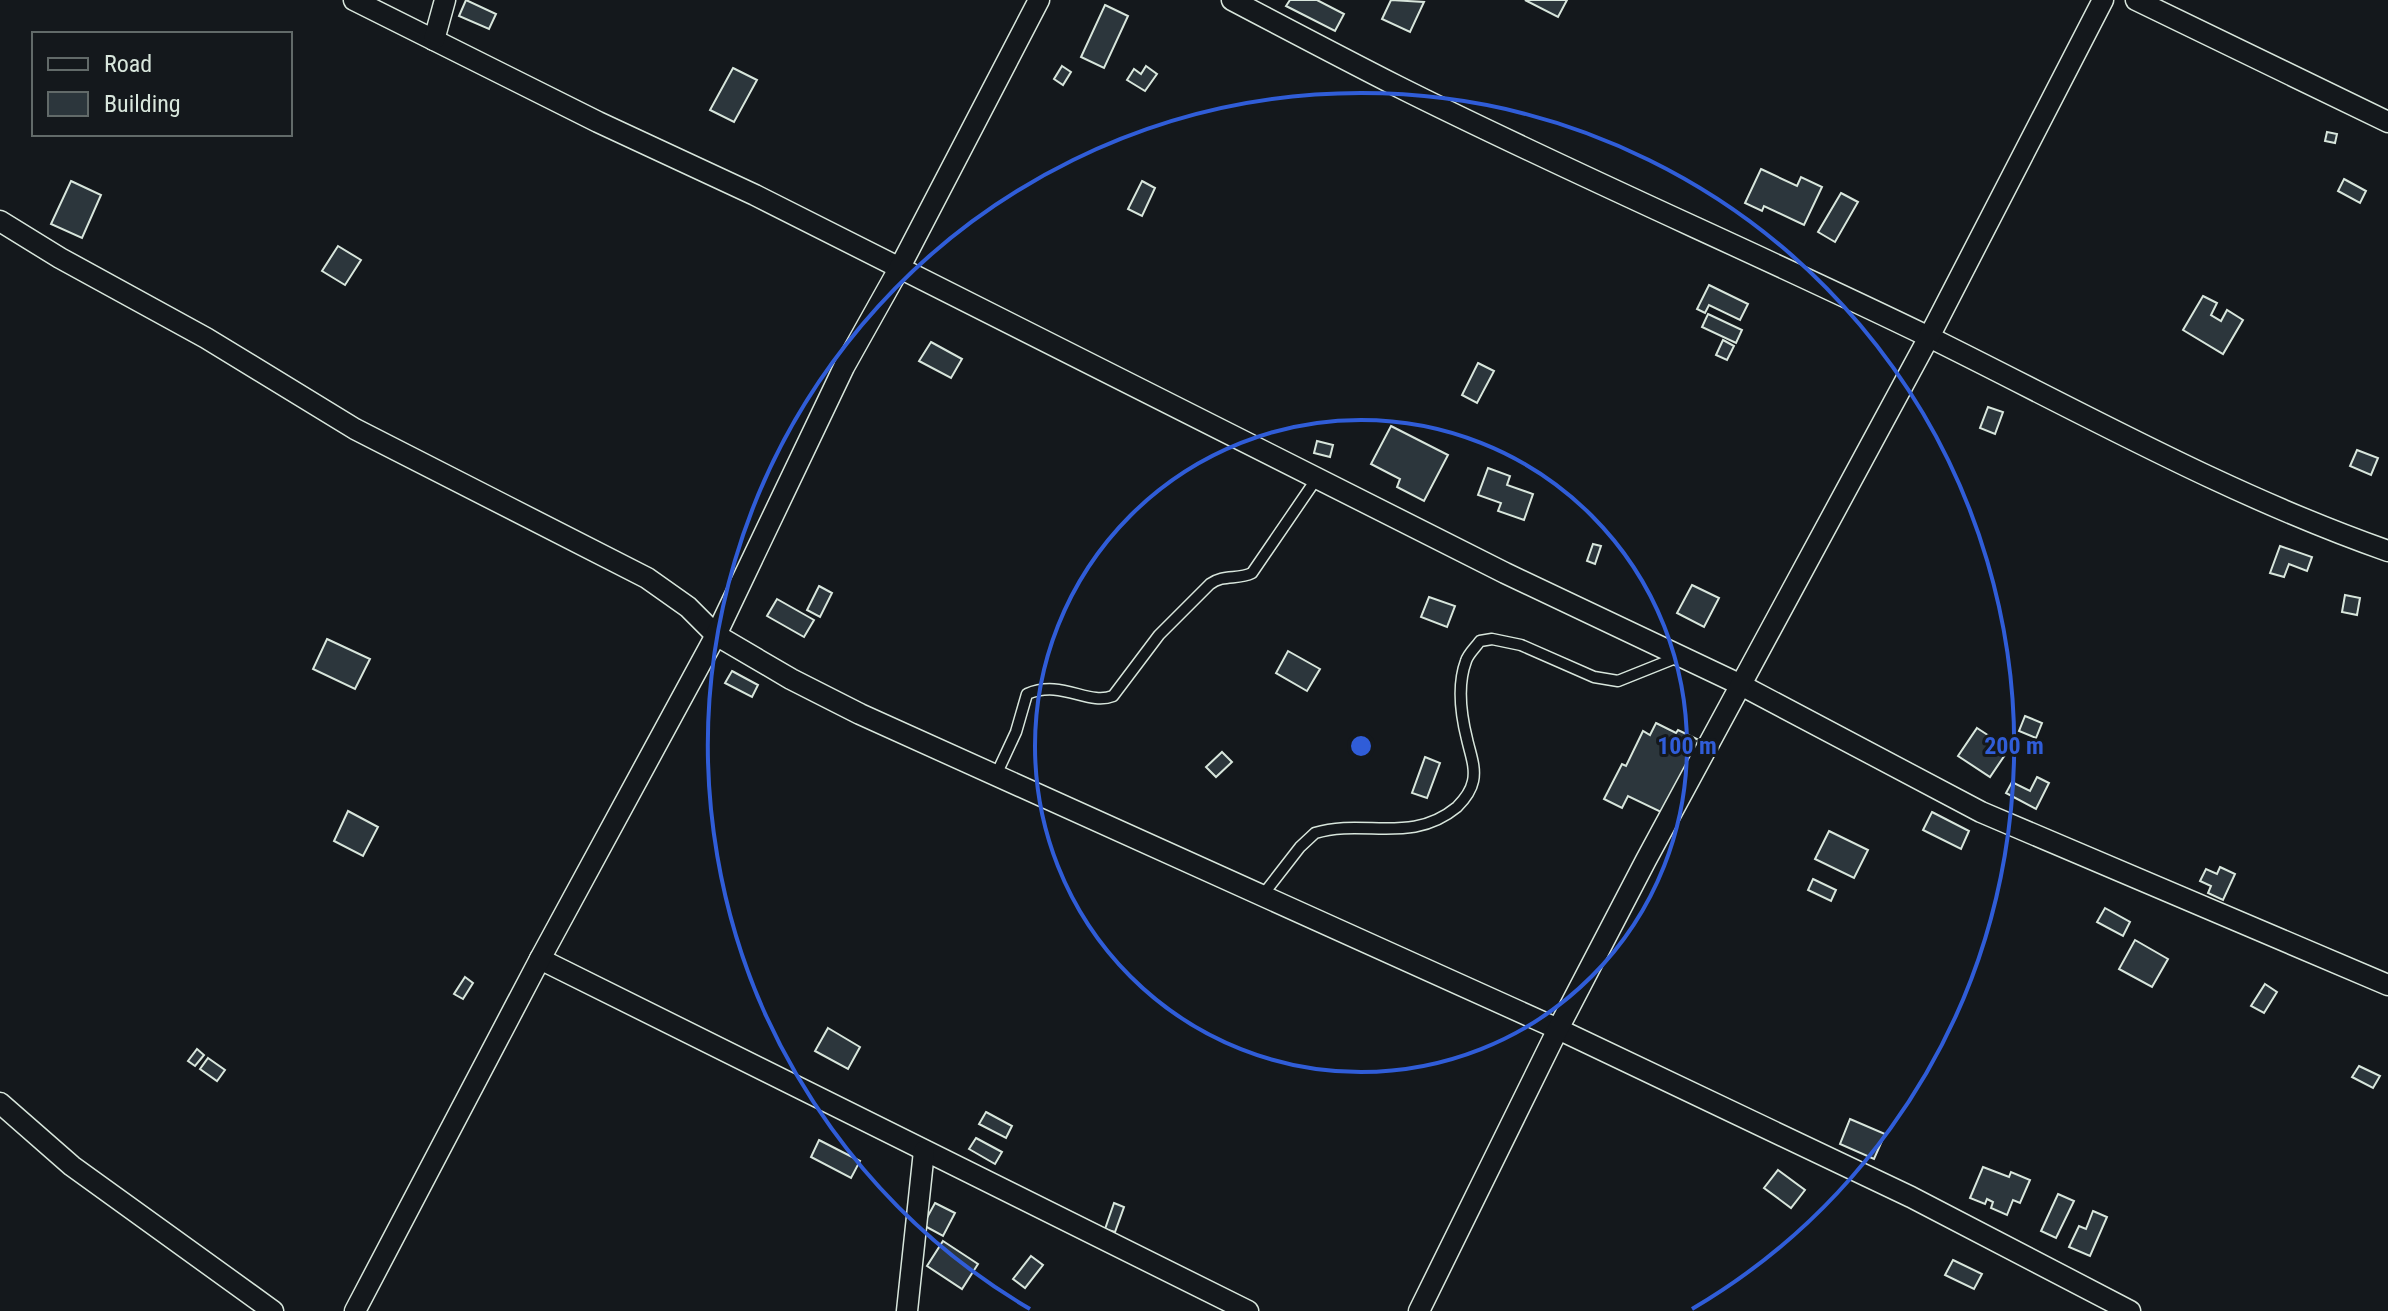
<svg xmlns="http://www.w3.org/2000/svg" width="2388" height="1311" font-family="'Roboto Condensed',sans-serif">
	<rect width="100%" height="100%" fill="#14181c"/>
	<!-- building -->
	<g fill="#2c363c" stroke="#d8e6dc" stroke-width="2">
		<path d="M 466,0 L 496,14 L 489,29 L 459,16 Z"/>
		<path d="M 1290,0 L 1317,0 L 1344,14 L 1335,31 L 1286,6 Z"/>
		<path d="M 1391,0 L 1424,2 L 1410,32 L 1382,19 Z"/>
		<path d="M 1525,0 L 1567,0 L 1558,17 Z"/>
		<path d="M 1105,5 L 1128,16 L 1104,68 L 1081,57 Z"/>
		<path d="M 1062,66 L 1071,72 L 1063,85 L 1054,79 Z"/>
		<path d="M 1146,66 L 1157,74 L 1145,91 L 1127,80 L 1134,69 L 1141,74 Z"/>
		<path d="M 733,68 L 757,80 L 734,122 L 710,110 Z"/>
		<path d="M 2327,132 L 2337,134 L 2335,143 L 2325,141 Z"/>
		<path d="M 1761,169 L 1797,186 L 1801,177 L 1822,187 L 1804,225 L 1764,206 L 1762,211 L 1745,203 Z"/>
		<path d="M 2344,179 L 2366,191 L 2360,203 L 2338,191 Z"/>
		<path d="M 71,181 L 101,195 L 82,238 L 51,224 Z"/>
		<path d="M 1142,181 L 1155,188 L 1142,216 L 1128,209 Z"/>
		<path d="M 1841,193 L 1858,202 L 1835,242 L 1818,232 Z"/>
		<path d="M 338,246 L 361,260 L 345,285 L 322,271 Z"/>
		<path d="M 1709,285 L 1748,304 L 1740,320 L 1709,305 L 1705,313 L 1697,309 Z"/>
		<path d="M 2203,296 L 2217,303 L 2211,315 L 2221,321 L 2227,310 L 2243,320 L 2223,354 L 2183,330 Z"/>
		<path d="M 1708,314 L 1742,330 L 1736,343 L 1702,327 Z"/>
		<path d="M 1723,340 L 1734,346 L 1727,360 L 1716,355 Z"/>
		<path d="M 931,342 L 962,359 L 951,378 L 919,361 Z"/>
		<path d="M 1478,363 L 1494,371 L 1477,403 L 1462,395 Z"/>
		<path d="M 1988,407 L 2003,412 L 1995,434 L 1980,428 Z"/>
		<path d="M 1391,426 L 1448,455 L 1424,501 L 1397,487 L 1400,479 L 1371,464 Z"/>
		<path d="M 1317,441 L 1333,445 L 1330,457 L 1314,453 Z"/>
		<path d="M 2357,450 L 2378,458 L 2371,475 L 2350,466 Z"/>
		<path d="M 1488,468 L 1510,476 L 1507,485 L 1533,494 L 1524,520 L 1498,511 L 1501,503 L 1478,495 Z"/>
		<path d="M 1593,544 L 1601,546 L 1595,564 L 1587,561 Z"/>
		<path d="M 2280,546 L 2312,557 L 2307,571 L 2289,564 L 2284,577 L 2270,573 Z"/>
		<path d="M 1692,585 L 1719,598 L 1704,627 L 1677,613 Z"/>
		<path d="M 819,586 L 832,593 L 820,617 L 807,610 Z"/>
		<path d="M 2345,595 L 2360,598 L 2357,615 L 2342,612 Z"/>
		<path d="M 1429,597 L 1455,606 L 1447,627 L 1421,617 Z"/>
		<path d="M 777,599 L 814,620 L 804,637 L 767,616 Z"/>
		<path d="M 327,639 L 370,659 L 355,689 L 313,669 Z"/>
		<path d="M 1288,651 L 1320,669 L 1307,691 L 1276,673 Z"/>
		<path d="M 732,671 L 758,685 L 752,697 L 725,683 Z"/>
		<path d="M 2025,716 L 2042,723 L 2036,738 L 2019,731 Z"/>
		<path d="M 1656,723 L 1676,733 L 1678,730 L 1699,740 L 1663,813 L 1628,796 L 1622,808 L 1604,799 L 1622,764 L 1626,766 L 1643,731 L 1650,735 Z"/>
		<path d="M 1977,728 L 2009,749 L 1990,777 L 1958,756 Z"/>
		<path d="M 1222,752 L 1232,762 L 1216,777 L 1206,767 Z"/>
		<path d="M 1425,757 L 1440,763 L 1427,798 L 1412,793 Z"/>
		<path d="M 2037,777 L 2049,783 L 2036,809 L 2006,793 L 2012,782 L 2030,791 Z"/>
		<path d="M 348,811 L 378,827 L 363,856 L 334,841 Z"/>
		<path d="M 1932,812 L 1969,831 L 1961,849 L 1923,830 Z"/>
		<path d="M 1829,831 L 1868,850 L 1854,878 L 1815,859 Z"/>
		<path d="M 2220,867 L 2235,874 L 2223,900 L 2208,893 L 2211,886 L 2200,881 L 2206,869 L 2217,874 Z"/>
		<path d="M 1813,879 L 1836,890 L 1831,901 L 1808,890 Z"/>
		<path d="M 2105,908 L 2130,922 L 2123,936 L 2097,922 Z"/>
		<path d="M 2135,940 L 2168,959 L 2152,987 L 2119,969 Z"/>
		<path d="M 465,977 L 473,983 L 463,999 L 454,994 Z"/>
		<path d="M 2265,984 L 2277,992 L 2264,1013 L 2251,1006 Z"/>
		<path d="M 828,1028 L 860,1047 L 848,1069 L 815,1051 Z"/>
		<path d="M 197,1049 L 204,1055 L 195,1066 L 188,1061 Z"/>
		<path d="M 208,1058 L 225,1070 L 217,1081 L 200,1069 Z"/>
		<path d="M 2359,1066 L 2380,1076 L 2373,1088 L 2352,1077 Z"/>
		<path d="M 986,1112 L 1012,1126 L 1006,1138 L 979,1124 Z"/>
		<path d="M 1850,1119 L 1885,1134 L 1874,1159 L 1840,1144 Z"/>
		<path d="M 976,1138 L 1002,1152 L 995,1164 L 969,1149 Z"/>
		<path d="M 819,1140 L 860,1161 L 851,1178 L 811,1157 Z"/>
		<path d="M 1983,1167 L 2009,1177 L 2011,1172 L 2030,1180 L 2020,1203 L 2013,1200 L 2007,1215 L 1991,1208 L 1993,1202 L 1987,1199 L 1985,1204 L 1970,1198 Z"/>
		<path d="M 1778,1170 L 1805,1190 L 1791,1208 L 1764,1188 Z"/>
		<path d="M 2058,1194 L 2074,1201 L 2056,1238 L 2041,1231 Z"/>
		<path d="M 935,1203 L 955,1213 L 943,1236 L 923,1225 Z"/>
		<path d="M 1114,1203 L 1124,1207 L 1115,1232 L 1105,1229 Z"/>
		<path d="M 2093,1211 L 2107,1217 L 2090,1256 L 2069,1247 L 2079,1226 L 2086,1229 Z"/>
		<path d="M 943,1241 L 978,1264 L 962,1289 L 927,1266 Z"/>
		<path d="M 1031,1256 L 1043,1265 L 1025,1288 L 1013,1279 Z"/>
		<path d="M 1953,1260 L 1982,1274 L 1974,1289 L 1945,1275 Z"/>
	</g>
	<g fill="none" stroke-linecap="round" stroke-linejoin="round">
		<defs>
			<g id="lane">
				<path d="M 996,775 L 1016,732 L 1027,694 C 1062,679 1088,706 1113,696 L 1159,635 L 1210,584 C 1223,574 1238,580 1252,573 L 1317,478"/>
				<path d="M 1262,896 L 1300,847 L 1315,833 C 1364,818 1411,845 1457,807 C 1464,800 1471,791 1473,781 C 1476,767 1470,753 1467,739 C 1461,715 1457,685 1466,661 C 1468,654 1476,647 1480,641 L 1492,639 L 1521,645 L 1594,677 L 1618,681 L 1678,657"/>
			</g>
			<g id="street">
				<path d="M 354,0 L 598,122 L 755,195 L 1505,573 L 1739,684 L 1981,812 L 2388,985"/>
				<path d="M 1232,0 C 1287,29 1342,58 1397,86 C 1572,174 1752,251 1927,336 C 2079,411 2228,495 2388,551"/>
				<path d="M 2136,0 L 2388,122"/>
				<path d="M 434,40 L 445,0"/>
				<path d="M 0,221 L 60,258 L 206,338 L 355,429 L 647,578 L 688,607 L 716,635 L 791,679 L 860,714 L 1558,1029 L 1911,1197 L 2130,1311"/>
				<path d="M 540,959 L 1248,1311"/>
				<path d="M 0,1103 L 72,1166 L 273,1311"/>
				<path d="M 355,1311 L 540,959 L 716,635 L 844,367 L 900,267 L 1039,0"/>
				<path d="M 907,1311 L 924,1151"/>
				<path d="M 1419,1311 L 1558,1029 L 1646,860 L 1929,337 L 2103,0"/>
			</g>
		</defs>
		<!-- lane casing -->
		<use href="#lane" stroke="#d8e6dc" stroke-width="13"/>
		<!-- street casing -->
		<use href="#street" stroke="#d8e6dc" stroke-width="23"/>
		<!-- lane -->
		<use href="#lane" stroke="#14181c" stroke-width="10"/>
		<!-- street -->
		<use href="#street" stroke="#14181c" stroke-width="20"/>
	</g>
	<!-- distance rings -->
	<g fill="none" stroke="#305dd8" stroke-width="4">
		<circle cx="1361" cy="746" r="326"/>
		<path d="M1030 1309A653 653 0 1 1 1692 1309"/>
	</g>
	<circle cx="1361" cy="746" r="12" fill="#305dd8" stroke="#14181c" stroke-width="4"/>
	<g font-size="24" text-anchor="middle" font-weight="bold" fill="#305dd8" stroke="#14181c" stroke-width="6" stroke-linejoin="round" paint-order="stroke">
		<text x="1687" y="754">100 m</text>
		<text x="2014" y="754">200 m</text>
	</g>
	<!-- legend -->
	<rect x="32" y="32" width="260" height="104" fill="#14181c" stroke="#626a69" stroke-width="2"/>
	<rect x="48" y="58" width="40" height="12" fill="#14181c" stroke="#626a69" stroke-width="2"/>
	<text x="104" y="72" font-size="24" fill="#d8e6dc">Road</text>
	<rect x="48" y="92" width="40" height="24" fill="#2c363c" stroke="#626a69" stroke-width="2"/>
	<text x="104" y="112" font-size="24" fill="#d8e6dc">Building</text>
</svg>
